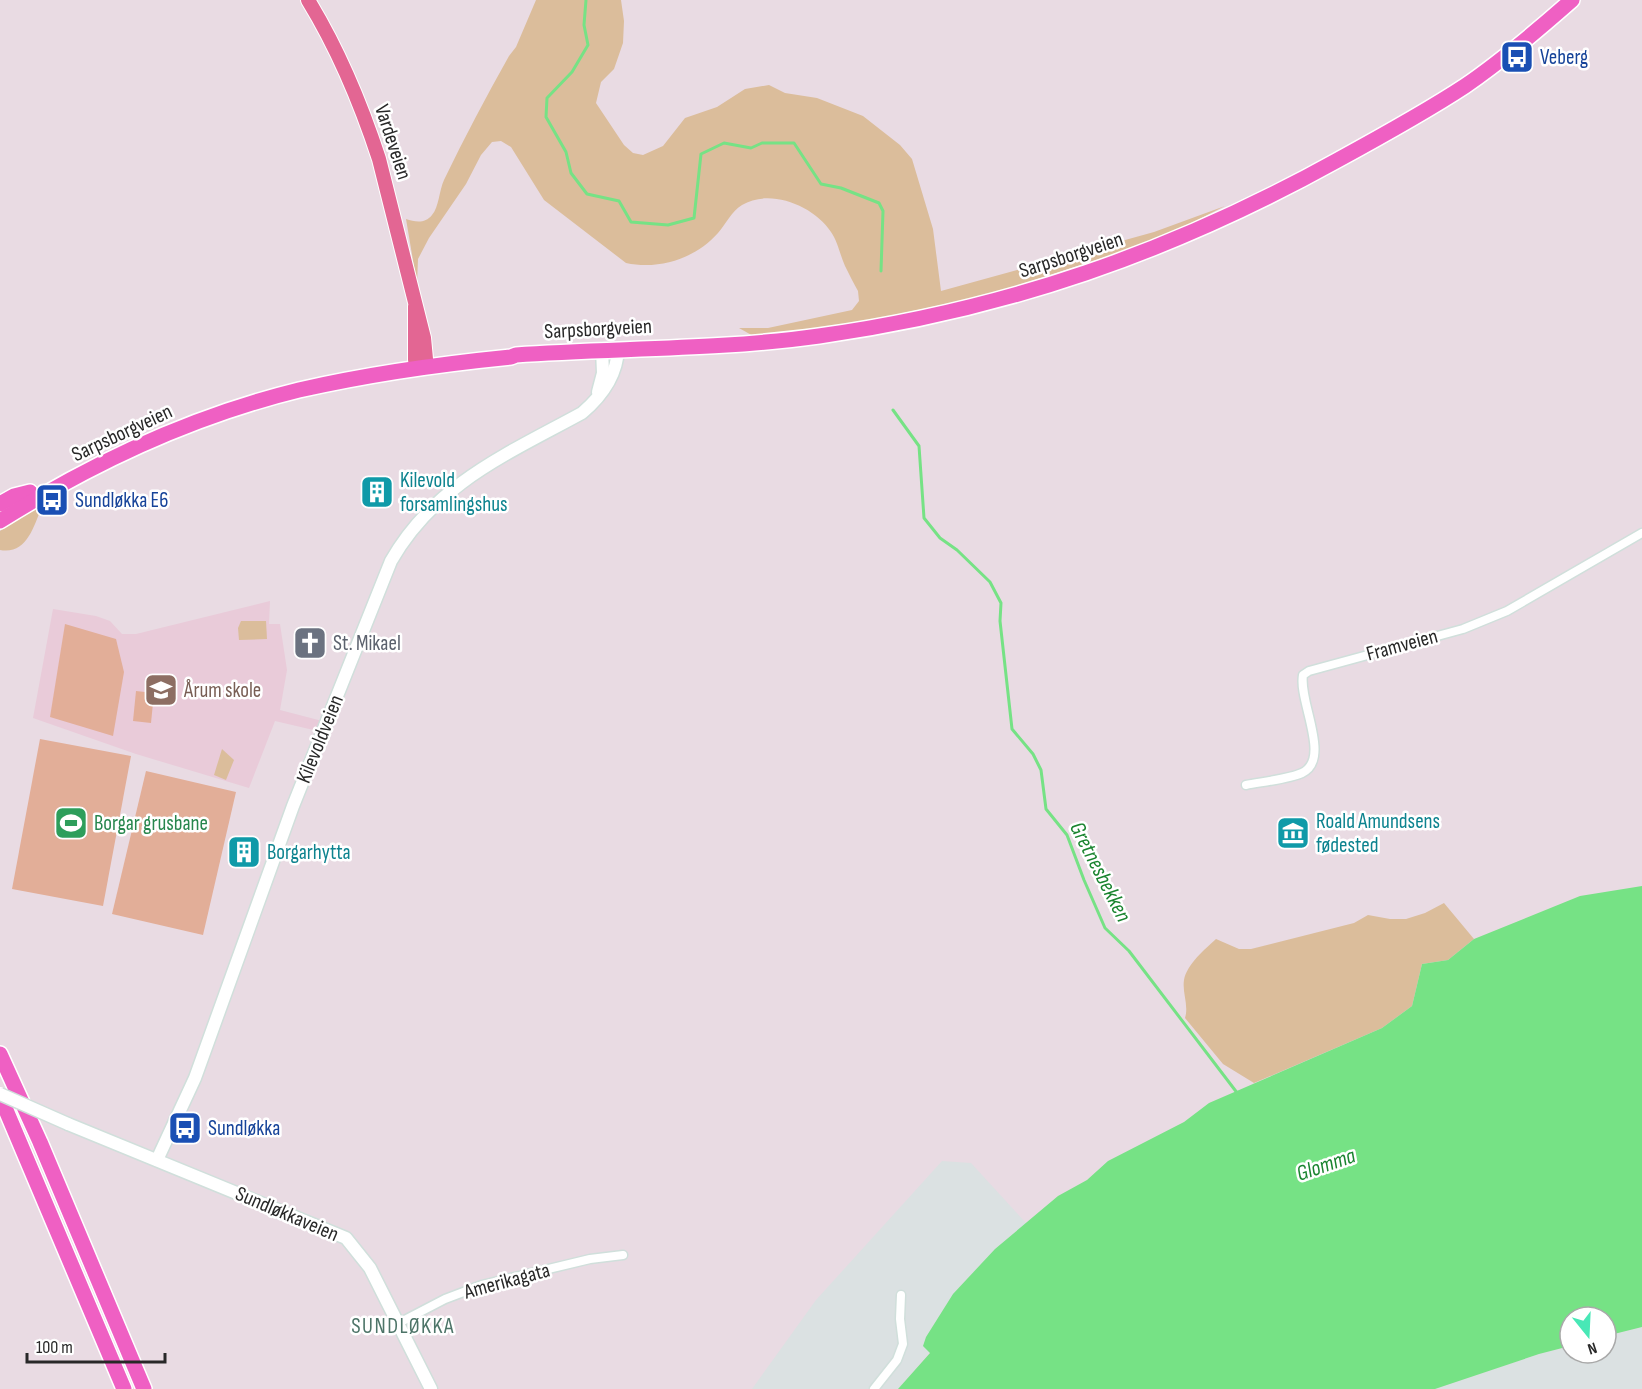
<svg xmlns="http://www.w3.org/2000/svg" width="1642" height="1389" font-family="'Sofia Sans Condensed',sans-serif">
	<rect width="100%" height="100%" fill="#e9dbe3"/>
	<!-- industrial -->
	<g fill="#dbe1e2">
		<path d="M 942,1161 L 971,1163 L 1026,1223 L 995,1249 L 953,1294 L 926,1337 L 930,1352 L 898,1389 L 752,1389 L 816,1300 Z"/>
		<path d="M 1642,1327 L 1642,1389 L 1435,1389 L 1539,1354 L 1570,1346 L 1570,1353 L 1606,1353 L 1606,1336 Z"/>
	</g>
	<!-- education -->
	<path fill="#e9cbd9" d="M 270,601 L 269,624 L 280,624 L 287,670 L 280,710 L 326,722 L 322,732 L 275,721 L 249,788 L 136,754 L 33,718 L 53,609 L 96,616 L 110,621 L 122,634 L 136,634 Z"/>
	<!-- green -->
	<g fill="#dbbd9b">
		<path d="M 536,0 L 621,0 L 624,21 L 623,43 L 614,69 L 601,82 L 596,103 L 624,145 L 633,153 L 643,155 L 663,146 L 685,118 L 717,107 L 745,89 L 769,85 L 785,93 L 817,98 L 863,116 L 900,145 L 912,159 L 933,229 L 941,291 L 1154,232 L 1225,206 L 1158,240 L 988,295 L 871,320 L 755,337 L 739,328 L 768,328 L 852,310 L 859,301 L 858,291 C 853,282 849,274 845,266 C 840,255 838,242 831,232 C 814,206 770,188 742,205 C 731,212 726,224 718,233 C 695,259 659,270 626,263 L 544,200 L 511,147 L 501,141 L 492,142 L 481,155 L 466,184 L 429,238 L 418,259 L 417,284 L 406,219 C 415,222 425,224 432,215 C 439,207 439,191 444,180 C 464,138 486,97 509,56 L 516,47 Z"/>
		<path d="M 44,502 C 34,523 29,555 0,550 L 0,531 Z"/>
		<path d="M 241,621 L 266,621 L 267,639 L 239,640 L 238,628 Z"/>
		<path d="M 222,749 L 234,760 L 226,780 L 214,775 Z"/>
		<path d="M 1444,903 L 1474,939 L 1448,960 L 1422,964 L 1412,1006 L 1382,1028 L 1254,1083 L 1223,1064 L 1185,1018 C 1189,1005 1182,993 1184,980 C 1187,964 1205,949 1216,939 L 1239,949 L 1251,949 L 1354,923 L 1368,915 L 1390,919 L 1406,919 L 1425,913 Z"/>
	</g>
	<!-- pitch -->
	<g fill="#e2ae98">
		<path d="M 65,624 L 116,639 L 124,672 L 113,736 L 50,717 Z"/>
		<path d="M 136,691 L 154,693 L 151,723 L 133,721 Z"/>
		<path d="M 40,739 L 131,756 L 103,906 L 12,889 Z"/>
		<path d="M 146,771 L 236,792 L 203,935 L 112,914 Z"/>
	</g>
	<!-- water -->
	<path fill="#76e285" d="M 1642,886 L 1642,1327 L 1606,1336 L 1606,1317 L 1570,1317 L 1570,1346 L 1539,1354 L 1435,1389 L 898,1389 L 930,1353 L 923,1346 L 926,1337 L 953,1294 L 995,1249 L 1058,1196 L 1087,1180 L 1108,1161 L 1184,1122 L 1209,1103 L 1382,1028 L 1412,1006 L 1422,964 L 1448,960 L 1474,939 L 1580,896 Z"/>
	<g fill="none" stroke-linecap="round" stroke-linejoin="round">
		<!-- stream -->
		<g stroke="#76e285" stroke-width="3">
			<path d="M 586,0 L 584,25 L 588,45 L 572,72 L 547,98 L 546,117 L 566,152 L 571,173 L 587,194 L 619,201 L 631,222 L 668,225 L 694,218 L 701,154 L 724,143 L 751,148 L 762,143 L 794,143 L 821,184 L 841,188 L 879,203 L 883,211 L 881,271"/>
			<path d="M 893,410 L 919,446 L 924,518 L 940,538 L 957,550 L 990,582 L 1001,603 L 1000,621 L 1012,729 L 1033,754 L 1041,770 L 1046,809 L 1067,835 L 1084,880 L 1105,928 L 1129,951 L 1238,1094"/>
		</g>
		<defs>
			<g id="street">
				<path d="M 1246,785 C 1261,782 1289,779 1302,773 C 1332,759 1298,701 1303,675 L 1309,671 L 1463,629 L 1507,611 L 1642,533"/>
				<path d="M 397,1324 L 445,1299 L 482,1285 L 590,1259 L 623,1255"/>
				<path d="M 874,1389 L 897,1360 L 903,1344 L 900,1319 L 901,1295"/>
			</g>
			<g id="secondary">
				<path d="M 598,392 L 603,373 L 602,349"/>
				<path d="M 68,1124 L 346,1238 L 370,1268 L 431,1389"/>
				<path d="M 157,1160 L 195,1078 L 293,806 L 391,561 C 435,484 507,454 582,413 C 602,396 617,376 618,349"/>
			</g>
			<path id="primary" d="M 308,0 C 338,49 361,104 379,159 L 424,338 L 426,359 L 422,368 L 415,360 L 415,306"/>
			<g id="highway">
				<path d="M 0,504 L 14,496 L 30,492"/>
				<path d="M 0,521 C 92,463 193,416 299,390 C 369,374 440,364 511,357 L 516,355 C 616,348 719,350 819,336 C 1005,310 1172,252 1336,161 C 1380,137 1424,113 1465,86 C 1503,60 1538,30 1572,0"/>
				<path d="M 0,1054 L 40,1142 L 144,1389"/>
				<path d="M 0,1096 L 124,1389"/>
			</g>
		</defs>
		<!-- street casing -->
		<use href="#street" stroke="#d0dfdb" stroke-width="11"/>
		<!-- secondary casing -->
		<use href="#secondary" stroke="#d0dfdb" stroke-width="15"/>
		<!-- primary casing -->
		<use href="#primary" stroke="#fff" stroke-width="16"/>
		<!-- highway casing -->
		<use href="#highway" stroke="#fff" stroke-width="18"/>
		<!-- street -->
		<use href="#street" stroke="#fff" stroke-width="8"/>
		<!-- secondary -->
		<use href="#secondary" stroke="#fff" stroke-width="12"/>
		<!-- primary -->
		<use href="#primary" stroke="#e36693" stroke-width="14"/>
		<!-- highway -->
		<use href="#highway" stroke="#ef60c3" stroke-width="15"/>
		<defs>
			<path id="secondary-bridge" d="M 0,1094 L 68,1124"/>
		</defs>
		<!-- secondary-bridge casing -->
		<use href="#secondary-bridge" stroke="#d0dfdb" stroke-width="15" stroke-linecap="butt"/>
		<!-- secondary-bridge -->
		<use href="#secondary-bridge" stroke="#fff" stroke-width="12"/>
	</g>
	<!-- icons -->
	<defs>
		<symbol id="bus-square" viewBox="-11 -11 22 22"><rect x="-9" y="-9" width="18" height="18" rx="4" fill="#1a4fb4" stroke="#fff"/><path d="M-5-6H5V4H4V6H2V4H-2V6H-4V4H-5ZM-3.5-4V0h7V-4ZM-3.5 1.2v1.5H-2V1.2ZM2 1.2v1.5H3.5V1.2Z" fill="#fff"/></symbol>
		<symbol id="building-square" viewBox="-11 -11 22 22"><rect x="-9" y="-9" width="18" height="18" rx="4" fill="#0f9aa8" stroke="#fff"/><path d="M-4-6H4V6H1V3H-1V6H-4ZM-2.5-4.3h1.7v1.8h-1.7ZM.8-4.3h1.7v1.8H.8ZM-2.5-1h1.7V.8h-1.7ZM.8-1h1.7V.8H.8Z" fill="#fff"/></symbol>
		<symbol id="church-square" viewBox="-11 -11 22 22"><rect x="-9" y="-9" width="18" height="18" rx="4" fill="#6b7280" stroke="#fff"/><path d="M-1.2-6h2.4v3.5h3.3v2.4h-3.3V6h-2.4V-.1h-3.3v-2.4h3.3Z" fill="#fff"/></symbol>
		<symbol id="school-square" viewBox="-11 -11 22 22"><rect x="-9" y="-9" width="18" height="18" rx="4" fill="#8d6e63" stroke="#fff"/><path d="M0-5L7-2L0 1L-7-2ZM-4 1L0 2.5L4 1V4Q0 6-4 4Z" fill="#fff"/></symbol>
		<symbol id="stadium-square" viewBox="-11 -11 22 22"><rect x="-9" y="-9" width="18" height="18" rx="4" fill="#2e9e5b" stroke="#fff"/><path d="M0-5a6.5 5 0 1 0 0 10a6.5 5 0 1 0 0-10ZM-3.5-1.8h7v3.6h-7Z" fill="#fff"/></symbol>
		<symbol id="museum-square" viewBox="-11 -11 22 22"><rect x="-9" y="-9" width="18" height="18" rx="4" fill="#0f9aa8" stroke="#fff"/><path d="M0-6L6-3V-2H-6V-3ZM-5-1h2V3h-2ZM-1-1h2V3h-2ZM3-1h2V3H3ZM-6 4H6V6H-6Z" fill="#fff"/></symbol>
	</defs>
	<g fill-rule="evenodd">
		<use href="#bus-square" x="1498" y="38" width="38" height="38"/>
		<use href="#building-square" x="358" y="473" width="38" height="38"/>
		<use href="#bus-square" x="33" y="481" width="38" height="38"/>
		<use href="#church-square" x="291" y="624" width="38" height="38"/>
		<use href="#school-square" x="142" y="671" width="38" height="38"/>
		<use href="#stadium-square" x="52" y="804" width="38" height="38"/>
		<use href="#museum-square" x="1274" y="814" width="38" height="38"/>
		<use href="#building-square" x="225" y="833" width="38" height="38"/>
		<use href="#bus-square" x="166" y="1109" width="38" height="38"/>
	</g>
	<g text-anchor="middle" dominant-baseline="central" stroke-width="5" stroke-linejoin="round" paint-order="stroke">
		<!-- transit labels -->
		<g font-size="21" fill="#164399" stroke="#fff" text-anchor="start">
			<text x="1540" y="57">Veberg</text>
			<text x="75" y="500">Sundløkka E6</text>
			<text x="208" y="1128">Sundløkka</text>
		</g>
		<!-- street labels -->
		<g font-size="21" fill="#282828" stroke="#fff">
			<text transform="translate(393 142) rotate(72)">Vardeveien</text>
			<text transform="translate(1071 255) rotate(-18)">Sarpsborgveien</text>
			<text transform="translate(598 329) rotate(-3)">Sarpsborgveien</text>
			<text transform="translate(122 433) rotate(-25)">Sarpsborgveien</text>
			<text transform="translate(1402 645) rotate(-15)">Framveien</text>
			<text transform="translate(320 739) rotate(-68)">Kilevoldveien</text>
			<text transform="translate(287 1214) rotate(23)">Sundløkkaveien</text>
			<text transform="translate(507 1281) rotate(-15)">Amerikagata</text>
		</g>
		<!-- culture labels -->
		<g font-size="21" fill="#0d838f" stroke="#fff" text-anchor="start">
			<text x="400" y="480">Kilevold<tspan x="400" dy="24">forsamlingshus</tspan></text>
			<text x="1316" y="821">Roald Amundsens<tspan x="1316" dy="24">fødested</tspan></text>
			<text x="267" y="852">Borgarhytta</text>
		</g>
		<!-- worship labels -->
		<g font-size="21" fill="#5b616d" stroke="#fff" text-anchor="start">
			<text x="333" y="643">St. Mikael</text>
		</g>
		<!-- education labels -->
		<g font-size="21" fill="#785e54" stroke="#fff" text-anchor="start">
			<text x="184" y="690">Årum skole</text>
		</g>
		<!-- leisure labels -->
		<g font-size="21" fill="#27864d" stroke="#fff" text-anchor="start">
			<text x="94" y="823">Borgar grusbane</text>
		</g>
		<!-- water labels -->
		<g font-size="22" font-style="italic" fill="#19842f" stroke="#fff">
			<text transform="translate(1100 872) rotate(63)">Gretnesbekken</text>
			<text transform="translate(1326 1165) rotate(-19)">Glomma</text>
		</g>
		<!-- neighbourhood labels -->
		<g font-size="22" letter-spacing="1.5" fill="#4d7468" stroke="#fff">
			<text x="403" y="1326">SUNDLØKKA</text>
		</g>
	</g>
	<!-- north arrow -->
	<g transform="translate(1588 1335) rotate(162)"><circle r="28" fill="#ffffff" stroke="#a9a9a9" stroke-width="1.5"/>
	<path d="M0-4.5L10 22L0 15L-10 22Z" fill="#48e8b6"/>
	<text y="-9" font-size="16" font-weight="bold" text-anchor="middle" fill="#282828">N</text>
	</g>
	<!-- scale -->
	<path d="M27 1353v9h138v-9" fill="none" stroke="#282828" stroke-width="3"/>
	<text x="36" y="1353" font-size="18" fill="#282828" stroke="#ffffff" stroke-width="4.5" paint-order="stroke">100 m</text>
</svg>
